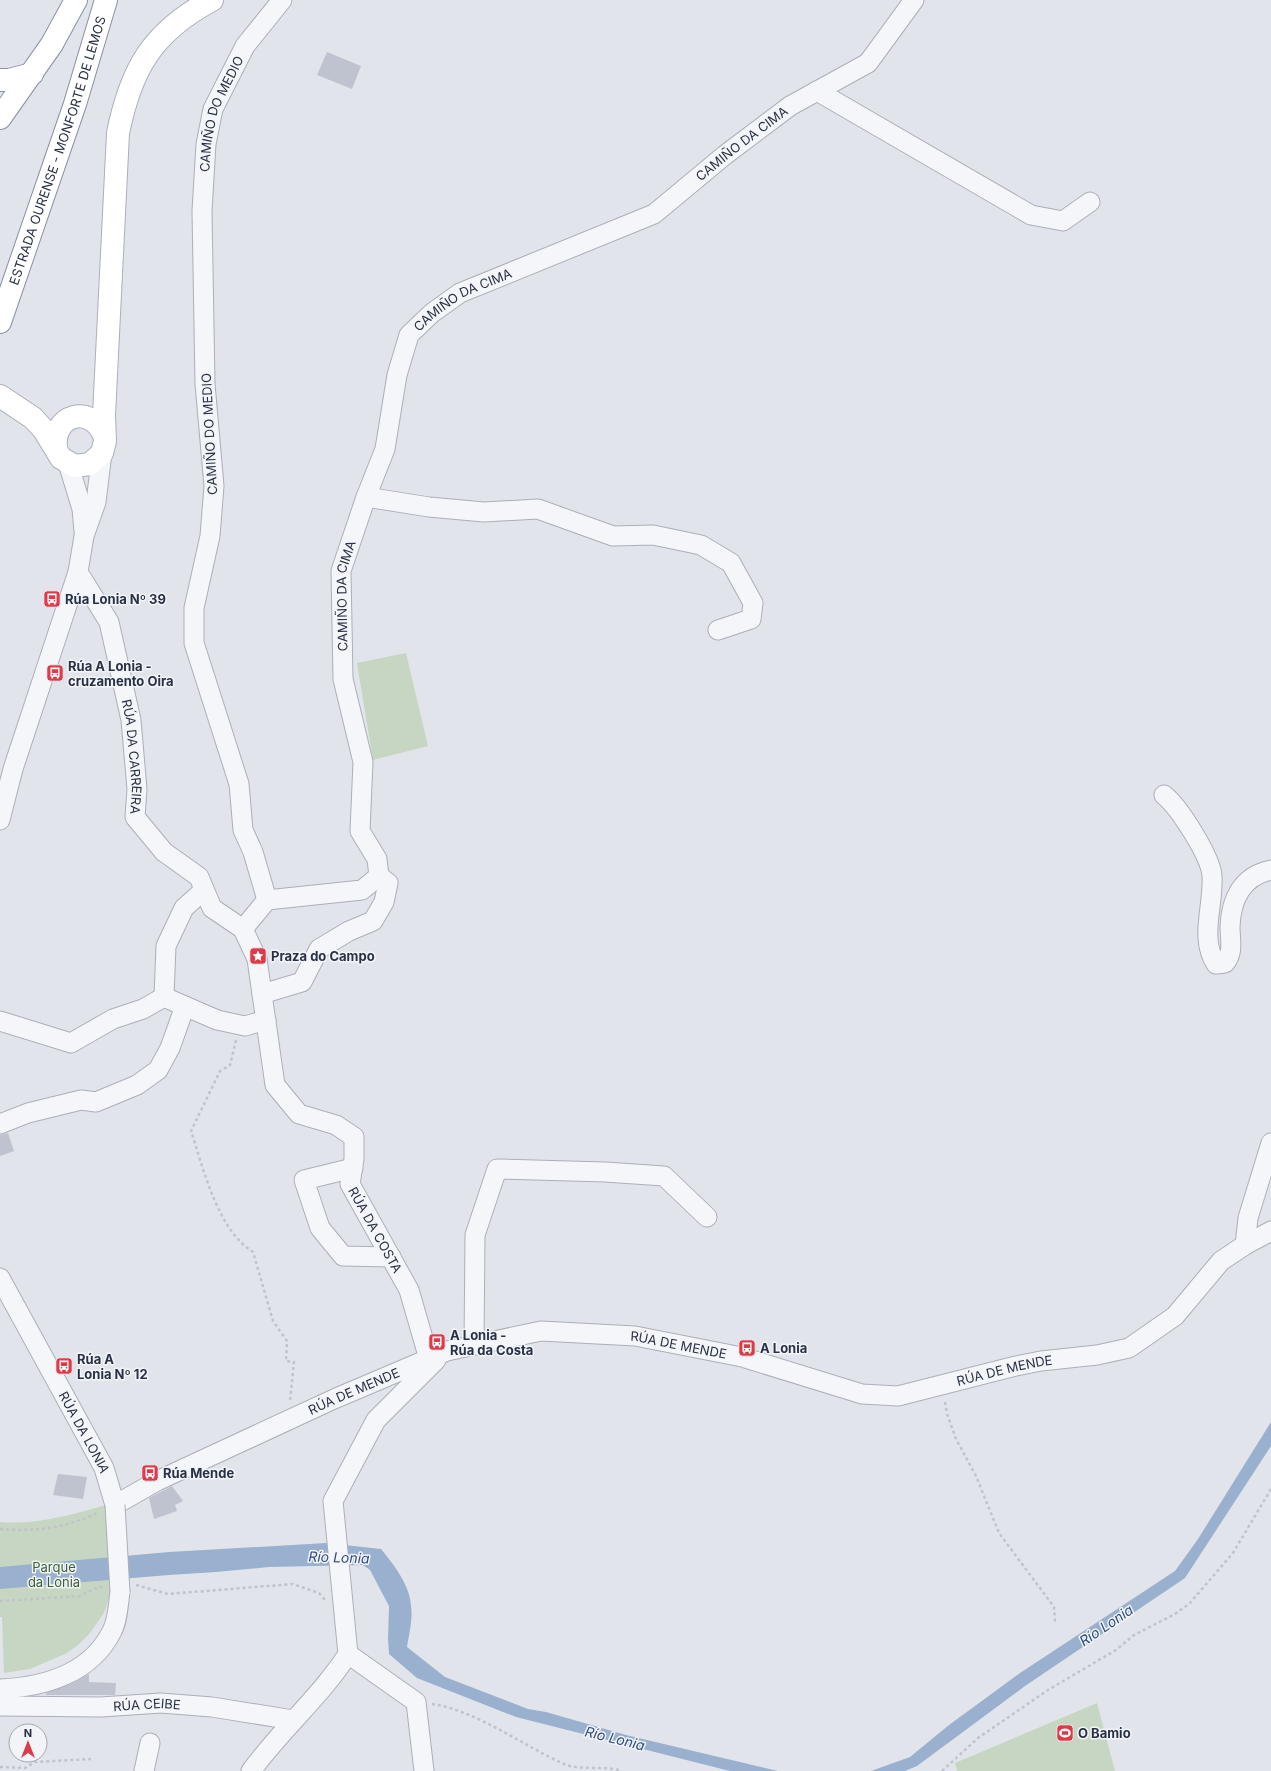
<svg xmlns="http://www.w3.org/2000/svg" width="1271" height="1771" font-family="Inter,sans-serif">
	<rect width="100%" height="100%" fill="#e1e5eb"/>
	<!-- green -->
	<g fill="#c6d6c2">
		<path d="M 406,653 L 428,746 L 373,760 L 357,663 Z"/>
		<path d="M 106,1505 L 110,1595 L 104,1613 L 90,1633 L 77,1646 L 65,1654 L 30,1669 L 4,1673 L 2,1617 L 0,1617 L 0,1522 C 38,1525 70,1515 106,1505 Z"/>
		<path d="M 1097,1703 L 1115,1771 L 957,1771 L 955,1763 Z"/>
	</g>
	<!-- water -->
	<g fill="#99b0cf">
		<path d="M 1271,1422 L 1271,1446 L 1185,1578 L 1025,1686 L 917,1766 L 905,1771 L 871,1771 L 910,1757 L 949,1725 L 1020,1673 L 1175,1571 L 1198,1539 Z"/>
		<path d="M 326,1543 L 381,1549 C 394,1565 410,1585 411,1606 C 413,1619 409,1634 407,1647 L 445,1677 L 528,1709 L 546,1712 L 626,1735 L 778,1771 L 730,1771 L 516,1717 L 417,1678 L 389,1654 L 388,1639 L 389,1606 L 370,1570 L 363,1565 L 269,1567 L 216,1572 L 169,1575 L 0,1589 L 0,1567 L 169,1552 Z"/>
	</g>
	<!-- building -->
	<g fill="#bec3cf">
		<path d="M 327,52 L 361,66 L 352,89 L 317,75 Z"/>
		<path d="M 8,1133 L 14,1151 L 0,1156 L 0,1135 Z"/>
		<path d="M 58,1474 L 87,1477 L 83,1499 L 53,1495 Z"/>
		<path d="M 172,1486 L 183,1501 L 175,1505 L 177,1511 L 154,1519 L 149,1498 Z"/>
		<path d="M 89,1674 L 89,1682 L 116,1683 L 115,1695 L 46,1695 L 46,1693 L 69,1685 Z"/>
	</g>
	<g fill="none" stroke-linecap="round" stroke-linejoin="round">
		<defs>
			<g id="street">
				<path d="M 817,91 L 1031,215 L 1063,221 L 1090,202"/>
				<path d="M 68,463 L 82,509 L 84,531"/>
				<path d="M 366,497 L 429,507 L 484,512 L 538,509 L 613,536 L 653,535 L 701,545 L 731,563 L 753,603 L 751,619 L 718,630"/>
				<path id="s1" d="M 78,572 L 109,622 L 131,720 L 137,789 L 135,817 L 164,852 L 199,877 L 212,908 L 243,929"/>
				<path d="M 1164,795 C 1179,807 1211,857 1212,876 C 1214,905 1199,938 1216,964 L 1225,963 C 1234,952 1230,940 1230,927 C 1231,899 1242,876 1271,870"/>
				<path d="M 0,820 L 13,769 L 78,572 L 84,536 L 96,502 L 102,453"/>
				<path id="s2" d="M 379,876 L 377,859 L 360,831 L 363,762 L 343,679 L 341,571 L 366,497 L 385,449 L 397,375 L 409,335 L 432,313 L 460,293 L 654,214 L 725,155 L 790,106 L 868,63 L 914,0"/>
				<path id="s3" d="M 267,900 L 253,852 L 243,830 L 239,784 L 194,643 L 194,608 L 210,536 L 214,486 L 205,384 L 202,211 L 206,144 L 213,109 L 245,46 L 282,0"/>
				<path id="s4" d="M 243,929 L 257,959 L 275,1085 L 299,1114 L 336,1125 L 354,1137 L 354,1159 L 350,1184 L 409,1290 L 429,1359"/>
				<path d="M 243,929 L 267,900 L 362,890 L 379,876"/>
				<path d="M 262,994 L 302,982 L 319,949 L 349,931 L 373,921 L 384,902 L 388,883 L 379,876"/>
				<path d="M 164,997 L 166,946 L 184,908 L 204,890"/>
				<path d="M 0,1021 L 71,1043 L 113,1019 L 143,1009 L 164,997 L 217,1020 L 245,1026 L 266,1020"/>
				<path d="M 0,1124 L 28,1113 L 81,1100 L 96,1102 L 137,1085 L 158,1070 L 170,1048 L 185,1006"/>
				<path d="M 353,1168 L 304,1180 L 320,1228 L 343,1256 L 391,1257"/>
				<path d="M 1245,1245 L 1248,1218 L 1271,1143"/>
				<path id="s5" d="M 0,1278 L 104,1468 L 115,1505 L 157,1481 L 334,1399 L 447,1351 L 541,1331 L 635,1336 L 742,1357 L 862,1394 L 898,1396 L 1016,1366 L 1041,1361 L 1097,1355 L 1129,1348 L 1175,1316 L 1221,1261 L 1245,1245 L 1271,1231"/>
				<path d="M 474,1345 L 475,1235 L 497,1169 L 605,1172 L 664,1176 L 707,1217"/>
				<path d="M 348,1654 L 416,1702 L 424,1771"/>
				<path d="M 0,1689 C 43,1687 91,1674 112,1631 C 118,1620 118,1605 120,1592"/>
				<path id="s6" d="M 0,1706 L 101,1707 L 161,1703 L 212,1707 L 293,1720"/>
				<path d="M 144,1771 L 150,1743"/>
				<path d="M 251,1771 C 281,1730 321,1696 348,1654 L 333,1501 L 376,1420 L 436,1360"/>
			</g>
			<g id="secondary">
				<path d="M 0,396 L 33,418 L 44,430 L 61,458 L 75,466 L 90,464 L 102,453 L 105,441 L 104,415 L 118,133 C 131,69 152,32 212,0"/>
				<path d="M 56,448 C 52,414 91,404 104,435"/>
			</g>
			<g id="highway">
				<path d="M 0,80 L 9,80 L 32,74"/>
				<path d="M 0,118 L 52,44 L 76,0"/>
				<path id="s7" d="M 0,322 L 75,104 L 106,0"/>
			</g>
		</defs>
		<!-- street casing -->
		<use href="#street" stroke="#aaafb9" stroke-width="21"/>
		<!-- secondary casing -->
		<use href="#secondary" stroke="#aaafb9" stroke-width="24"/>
		<!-- highway casing -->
		<use href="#highway" stroke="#8791a4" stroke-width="24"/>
		<!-- path -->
		<g stroke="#c0c3ca" stroke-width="2.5" stroke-dasharray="3 3" stroke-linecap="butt">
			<path d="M 236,1040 L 230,1065 L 220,1071 L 191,1131 C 204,1170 217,1229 253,1252 L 273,1321 L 287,1341 L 286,1361 L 294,1362 L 290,1401"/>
			<path d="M 945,1402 L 947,1414 L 956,1439 L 976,1476 L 999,1533 L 1054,1607 L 1055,1622"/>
			<path d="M 0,1529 C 35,1532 67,1528 99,1512"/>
			<path d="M 136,1585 L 168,1594 L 293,1584 L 319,1593 L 325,1600"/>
			<path d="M 0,1601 L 80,1596 L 98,1587 L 103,1587"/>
			<path d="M 432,1704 C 475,1710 524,1746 564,1764 C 580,1771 605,1765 622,1771"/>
			<path d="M 0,1767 L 25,1768 L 35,1762 L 91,1759"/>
			<path d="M 942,1771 L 978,1738 L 1048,1690 L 1116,1650 L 1134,1635 L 1175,1614 L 1189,1604 L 1233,1553 L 1271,1489"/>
		</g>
		<!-- street -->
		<use href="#street" stroke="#f5f6f9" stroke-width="19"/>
		<!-- secondary -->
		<use href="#secondary" stroke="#fff" stroke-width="22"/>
		<!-- highway -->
		<use href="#highway" stroke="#fff" stroke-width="22"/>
		<defs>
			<path id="street-bridge" d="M 115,1505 L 120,1592"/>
		</defs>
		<!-- street-bridge casing -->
		<use href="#street-bridge" stroke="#aaafb9" stroke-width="21" stroke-linecap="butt"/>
		<!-- street-bridge -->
		<use href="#street-bridge" stroke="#f5f6f9" stroke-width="19"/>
	</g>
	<!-- icons -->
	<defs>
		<symbol id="bus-square" viewBox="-11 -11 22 22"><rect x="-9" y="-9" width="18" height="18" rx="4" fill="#dc3b49" stroke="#f2f4f8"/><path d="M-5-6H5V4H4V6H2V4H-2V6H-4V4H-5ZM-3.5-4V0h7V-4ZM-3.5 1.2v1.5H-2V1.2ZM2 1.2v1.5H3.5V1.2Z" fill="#fff"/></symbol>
		<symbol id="sight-square" viewBox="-11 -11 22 22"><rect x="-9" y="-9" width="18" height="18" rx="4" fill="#dc3b49" stroke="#f2f4f8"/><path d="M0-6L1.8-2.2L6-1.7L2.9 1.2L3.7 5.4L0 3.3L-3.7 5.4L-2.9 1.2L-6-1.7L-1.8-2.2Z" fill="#fff"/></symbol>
		<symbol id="stadium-square" viewBox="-11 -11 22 22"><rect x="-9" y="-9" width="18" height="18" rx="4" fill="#dc3b49" stroke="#f2f4f8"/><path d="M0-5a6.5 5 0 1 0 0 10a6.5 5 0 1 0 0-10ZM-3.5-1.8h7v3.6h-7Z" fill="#fff"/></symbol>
	</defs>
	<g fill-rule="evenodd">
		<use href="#bus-square" x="42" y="589" width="20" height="20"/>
		<use href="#bus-square" x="45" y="663" width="20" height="20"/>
		<use href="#sight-square" x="248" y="946" width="20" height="20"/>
		<use href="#bus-square" x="427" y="1332" width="20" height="20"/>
		<use href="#bus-square" x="737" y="1338" width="20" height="20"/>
		<use href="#bus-square" x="54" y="1356" width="20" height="20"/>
		<use href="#bus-square" x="140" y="1463" width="20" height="20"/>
		<use href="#stadium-square" x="1055" y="1723" width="20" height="20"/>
	</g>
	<g text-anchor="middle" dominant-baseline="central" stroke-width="3" stroke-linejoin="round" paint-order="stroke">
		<!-- street labels -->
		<g font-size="13" fill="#283145" stroke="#f2f4f8">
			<text stroke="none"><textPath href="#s3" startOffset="803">CAMIÑO DO MEDIO</textPath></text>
			<text stroke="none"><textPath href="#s2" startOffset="947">CAMIÑO DA CIMA</textPath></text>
			<text stroke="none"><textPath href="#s7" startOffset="181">ESTRADA OURENSE - MONFORTE DE LEMOS</textPath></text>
			<text stroke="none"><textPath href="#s2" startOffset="624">CAMIÑO DA CIMA</textPath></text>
			<text transform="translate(209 434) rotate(-93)">CAMIÑO DO MEDIO</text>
			<text stroke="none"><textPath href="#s2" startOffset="288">CAMIÑO DA CIMA</textPath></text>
			<text stroke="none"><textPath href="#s1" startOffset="196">RÚA DA CARREIRA</textPath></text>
			<text stroke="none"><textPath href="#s4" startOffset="358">RÚA DA COSTA</textPath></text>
			<text stroke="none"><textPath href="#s5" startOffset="856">RÚA DE MENDE</textPath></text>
			<text stroke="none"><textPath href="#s5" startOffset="1192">RÚA DE MENDE</textPath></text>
			<text stroke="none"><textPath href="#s5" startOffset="520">RÚA DE MENDE</textPath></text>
			<text stroke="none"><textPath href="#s5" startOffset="176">RÚA DA LONIA</textPath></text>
			<text stroke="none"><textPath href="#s6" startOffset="147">RÚA CEIBE</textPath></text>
		</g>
		<!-- poi labels -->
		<g font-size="13" font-weight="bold" fill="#283145" stroke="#f2f4f8" text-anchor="start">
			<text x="65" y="599">Rúa Lonia Nº 39</text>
			<text x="68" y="666">Rúa A Lonia -<tspan x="68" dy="15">cruzamento Oira</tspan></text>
			<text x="271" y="956">Praza do Campo</text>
			<text x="450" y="1335">A Lonia -<tspan x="450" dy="15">Rúa da Costa</tspan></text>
			<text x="760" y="1348">A Lonia</text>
			<text x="77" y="1359">Rúa A<tspan x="77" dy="15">Lonia Nº 12</tspan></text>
			<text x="163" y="1473">Rúa Mende</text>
			<text x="1078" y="1733">O Bamio</text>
		</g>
		<!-- park labels -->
		<g font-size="13" fill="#396234" stroke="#f2f4f8">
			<text x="54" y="1567">Parque<tspan x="54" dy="15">da Lonia</tspan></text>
		</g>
		<!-- water labels -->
		<g font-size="14" font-style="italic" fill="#2d4c7d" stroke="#f2f4f8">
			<text transform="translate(339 1557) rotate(2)">Río Lonia</text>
			<text transform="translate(1106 1625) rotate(-34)">Río Lonia</text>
			<text transform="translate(615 1738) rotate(14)">Río Lonia</text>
		</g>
	</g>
	<!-- north arrow -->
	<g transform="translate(28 1743)"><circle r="19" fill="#f2f4f8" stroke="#a1a6b0"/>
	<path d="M0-3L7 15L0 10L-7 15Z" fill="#dc3b49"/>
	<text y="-6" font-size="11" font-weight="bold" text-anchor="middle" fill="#283145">N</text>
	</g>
</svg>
